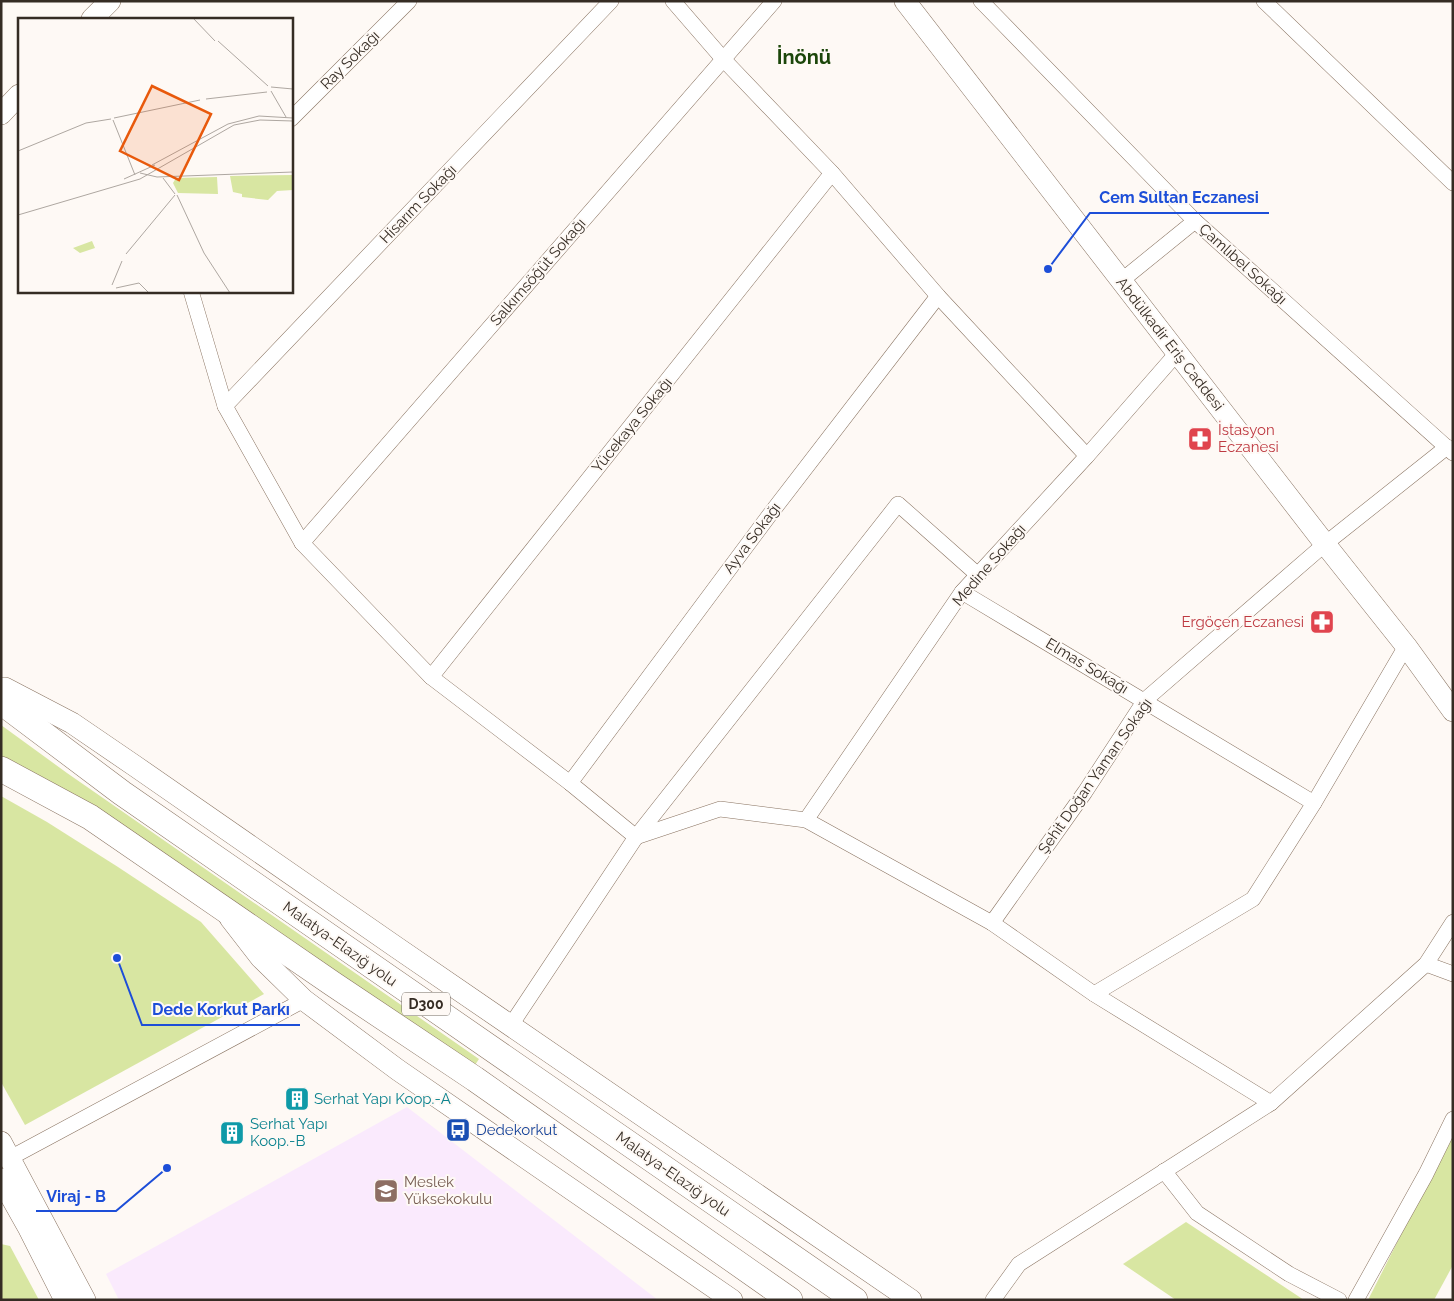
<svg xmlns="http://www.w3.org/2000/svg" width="1454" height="1301" font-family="Raleway,sans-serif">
	<rect width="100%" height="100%" fill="#fef9f5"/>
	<!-- education -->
	<path fill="#faeafd" d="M 407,1107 L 658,1300 L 119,1300 L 106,1274 Z"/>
	<!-- green -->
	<g fill="#d8e6a2">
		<path d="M 1,725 L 67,773 L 479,1059 L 473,1068 L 76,800 L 1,757 Z"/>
		<path d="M 1,796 L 47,822 L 118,867 L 201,922 L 264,994 L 25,1125 L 1,1082 Z"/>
		<path d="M 1453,1132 L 1453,1265 L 1434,1300 L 1368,1300 Z"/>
		<path d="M 1186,1222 L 1304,1300 L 1176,1300 L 1123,1264 Z"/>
		<path d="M 1,1244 L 10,1246 L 39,1300 L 2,1300 Z"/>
	</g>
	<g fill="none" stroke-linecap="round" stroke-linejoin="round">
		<defs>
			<g id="minor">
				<path d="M 673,1 L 724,60 L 832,173 L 938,296 L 1087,456"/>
				<path d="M 981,1 L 1195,221 L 1453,453"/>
				<path d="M 1264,1 L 1453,183"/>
				<path d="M 291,119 L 409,1"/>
				<path d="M 1121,281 L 1195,221"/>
				<path d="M 191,291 L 225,406 L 302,543 L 431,677 L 570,783 L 636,837 L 720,809 L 806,820 L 992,923 L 1094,994 L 1271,1103"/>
				<path d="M 225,406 L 611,1"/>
				<path d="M 302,543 L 774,1"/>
				<path d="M 962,592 L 1314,803"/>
				<path d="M 431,677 L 832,173"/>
				<path d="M 570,783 L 771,513 L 938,296"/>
				<path d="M 806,820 L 962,592 L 1087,456 L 1177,353"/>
				<path d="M 992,923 L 1085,792 L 1145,700 L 1325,544 L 1447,447"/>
				<path d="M 1426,964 L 1453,974"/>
				<path d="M 1094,994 L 1253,899 L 1314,803 L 1406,646"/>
				<path d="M 511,1025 L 636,837 L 898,504 L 978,575"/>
				<path d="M 10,1158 L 304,1000"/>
				<path d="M 1164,1171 L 1197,1213 L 1289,1274 L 1339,1300"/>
				<path d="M 993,1300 L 1019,1264 L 1271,1103 L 1426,964 L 1453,922"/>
				<path d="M 1356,1300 L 1426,1174 L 1453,1119"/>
			</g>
			<g id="secondary">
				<path d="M 905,1 L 1325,544 L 1406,646 L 1453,711"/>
				<path d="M 92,19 L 110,1"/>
				<path d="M 1,114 L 19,95"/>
				<path d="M 1,688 L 5,688 L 72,723 L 135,766 L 396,947 L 911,1300"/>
				<path d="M 230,918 L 261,958 L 304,1000 L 398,1070 L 732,1300"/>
				<path d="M 1,1142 L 85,1300"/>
				<path d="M 1,1179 L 28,1227 L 65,1300"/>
			</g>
			<g id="trunk">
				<path d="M 1,702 L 122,793 L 855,1300"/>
				<path d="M 1,769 L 90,817 L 333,984 L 475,1079 L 790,1300"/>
			</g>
		</defs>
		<!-- minor casing -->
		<use href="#minor" stroke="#897361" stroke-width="16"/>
		<!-- secondary casing -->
		<use href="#secondary" stroke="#897361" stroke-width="22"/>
		<!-- trunk casing -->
		<use href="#trunk" stroke="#897361" stroke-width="26"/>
		<!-- minor -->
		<use href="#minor" stroke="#fff" stroke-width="15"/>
		<!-- secondary -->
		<use href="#secondary" stroke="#fff" stroke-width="21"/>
		<!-- trunk -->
		<use href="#trunk" stroke="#fff" stroke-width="25"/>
	</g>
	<!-- icons -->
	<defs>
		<symbol id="pharmacy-square" viewBox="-11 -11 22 22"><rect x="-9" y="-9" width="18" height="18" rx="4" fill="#e0444e" stroke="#fef9f5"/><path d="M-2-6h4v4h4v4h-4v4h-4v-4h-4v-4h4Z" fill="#fff"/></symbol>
		<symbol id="building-square" viewBox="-11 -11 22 22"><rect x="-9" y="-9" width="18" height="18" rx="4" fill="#0f9aa8" stroke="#fef9f5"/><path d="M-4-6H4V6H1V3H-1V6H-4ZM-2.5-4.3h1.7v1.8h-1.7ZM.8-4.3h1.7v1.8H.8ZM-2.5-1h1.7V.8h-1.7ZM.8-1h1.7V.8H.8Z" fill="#fff"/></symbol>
		<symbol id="bus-square" viewBox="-11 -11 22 22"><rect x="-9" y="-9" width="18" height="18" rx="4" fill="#1a4fb4" stroke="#fef9f5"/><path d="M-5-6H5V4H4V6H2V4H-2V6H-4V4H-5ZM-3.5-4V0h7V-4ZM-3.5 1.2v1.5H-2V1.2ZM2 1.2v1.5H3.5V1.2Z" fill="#fff"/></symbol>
		<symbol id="university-square" viewBox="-11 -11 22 22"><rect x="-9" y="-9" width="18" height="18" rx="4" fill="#8d6e63" stroke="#fef9f5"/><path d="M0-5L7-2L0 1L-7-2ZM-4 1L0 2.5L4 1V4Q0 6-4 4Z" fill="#fff"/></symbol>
	</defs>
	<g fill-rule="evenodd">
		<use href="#pharmacy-square" x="1186" y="425" width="28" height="28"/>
		<use href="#pharmacy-square" x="1308" y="608" width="28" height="28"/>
		<use href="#building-square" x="283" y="1085" width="28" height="28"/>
		<use href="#bus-square" x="444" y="1116" width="28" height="28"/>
		<use href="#building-square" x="218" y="1119" width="28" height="28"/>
		<use href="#university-square" x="372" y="1177" width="28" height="28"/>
	</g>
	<g text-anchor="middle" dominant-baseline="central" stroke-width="4" stroke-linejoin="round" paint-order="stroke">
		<!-- shield labels -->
		<rect fill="#fef9f5" stroke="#716a63" stroke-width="1" x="402" y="992.5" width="48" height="23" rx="4"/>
		<g font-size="14" font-weight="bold" fill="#352c24">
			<text x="426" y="1004">D300</text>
		</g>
		<!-- street labels -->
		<g font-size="15" fill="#352c24" stroke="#fef9f5">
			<text transform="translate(350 60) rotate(-45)">Ray Sokağı</text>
			<text transform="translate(418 204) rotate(-46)">Hisarım Sokağı</text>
			<text transform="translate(1243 264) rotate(42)">Çamlıbel Sokağı</text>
			<text transform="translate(538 272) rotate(-49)">Salkımsöğüt Sokağı</text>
			<text transform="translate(1170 344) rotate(52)">Abdülkadir Eriş Caddesi</text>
			<text transform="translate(632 425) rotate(-51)">Yücekaya Sokağı</text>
			<text transform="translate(752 538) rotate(-53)">Ayva Sokağı</text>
			<text transform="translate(989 565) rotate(-49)">Medine Sokağı</text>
			<text transform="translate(1087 666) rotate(31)">Elmas Sokağı</text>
			<text transform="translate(1095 776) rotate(-55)">Şehit Doğan Yaman Sokağı</text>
			<text transform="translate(340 944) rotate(35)">Malatya-Elazığ yolu</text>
			<text transform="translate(673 1174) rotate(35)">Malatya-Elazığ yolu</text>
		</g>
		<!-- health labels -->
		<g font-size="15" fill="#be3a42" stroke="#fef9f5" text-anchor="start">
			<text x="1218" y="430">İstasyon<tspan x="1218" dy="17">Eczanesi</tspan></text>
			<text x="1304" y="622" text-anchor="end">Ergöçen Eczanesi</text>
		</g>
		<!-- culture labels -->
		<g font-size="15" fill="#0d838f" stroke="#fef9f5" text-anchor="start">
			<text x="314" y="1099">Serhat Yapı Koop.-A</text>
			<text x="250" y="1124">Serhat Yapı<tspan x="250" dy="17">Koop.-B</tspan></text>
		</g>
		<!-- transit labels -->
		<g font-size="15" fill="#164399" stroke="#fef9f5" text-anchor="start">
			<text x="476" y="1130">Dedekorkut</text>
		</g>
		<!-- education labels -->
		<g font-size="15" fill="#785e54" stroke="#fef9f5" text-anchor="start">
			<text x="404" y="1182">Meslek<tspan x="404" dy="17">Yüksekokulu</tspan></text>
		</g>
		<!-- district labels -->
		<g font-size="20" font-weight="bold" fill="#1b460a" stroke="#fef9f5">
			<text x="804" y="57">İnönü</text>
		</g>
	</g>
	<!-- overview -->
	<g transform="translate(18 18)">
		<rect width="275" height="275" fill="#fef9f5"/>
		<path d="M 275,157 L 275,172 L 259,173 L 250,182 L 224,179 L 224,176 L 215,174 L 212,158 ZM 199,159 L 200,176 L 160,175 L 155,165 L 158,160 ZM 74,223 L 77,230 L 62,235 L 55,230 Z" fill="#d8e6a2"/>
		<path fill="none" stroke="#aea7a1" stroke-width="1" d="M 175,0 L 197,23M 200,23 L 250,68M 253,69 L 275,71M 253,73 L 268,99M 188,81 L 249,74M 96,100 L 182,82M 95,102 L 117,157M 0,133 L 68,105 L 93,101M 134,147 L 210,106 L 241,98 L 275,100M 122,155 L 139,159 L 275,154M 145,160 L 157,176M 106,161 L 137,147M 159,177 L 186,235 L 212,275M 0,197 L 122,161 L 216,107 L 242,102 L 275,103M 108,236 L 157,177M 94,267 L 104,243M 98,270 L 121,265 L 131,275"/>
		<path fill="#e8590c" fill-opacity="0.15" stroke="#e8590c" stroke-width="2.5" d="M 134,68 L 193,96 L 161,162 L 102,133 Z"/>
		<rect width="275" height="275" fill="none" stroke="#352c24" stroke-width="2.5"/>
	</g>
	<!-- callouts -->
	<path fill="none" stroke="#1d4ed8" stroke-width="2" d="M1048 269L1090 213H1269M117 958L142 1025H300M167 1168L116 1211H36"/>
	<g fill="#1d4ed8" stroke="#fef9f5" stroke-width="2">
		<circle cx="1048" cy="269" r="5"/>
		<circle cx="117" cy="958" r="5"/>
		<circle cx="167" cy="1168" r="5"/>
	</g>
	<g font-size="16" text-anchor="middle" font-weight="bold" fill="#1d4ed8" stroke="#fef9f5" stroke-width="4" stroke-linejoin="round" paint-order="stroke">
		<text x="1179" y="203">Cem Sultan Eczanesi</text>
		<text x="221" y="1015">Dede Korkut Parkı</text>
		<text x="76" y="1202">Viraj - B</text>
	</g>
	<!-- border -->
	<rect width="1454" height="1301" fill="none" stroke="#352c24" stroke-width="5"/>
</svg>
